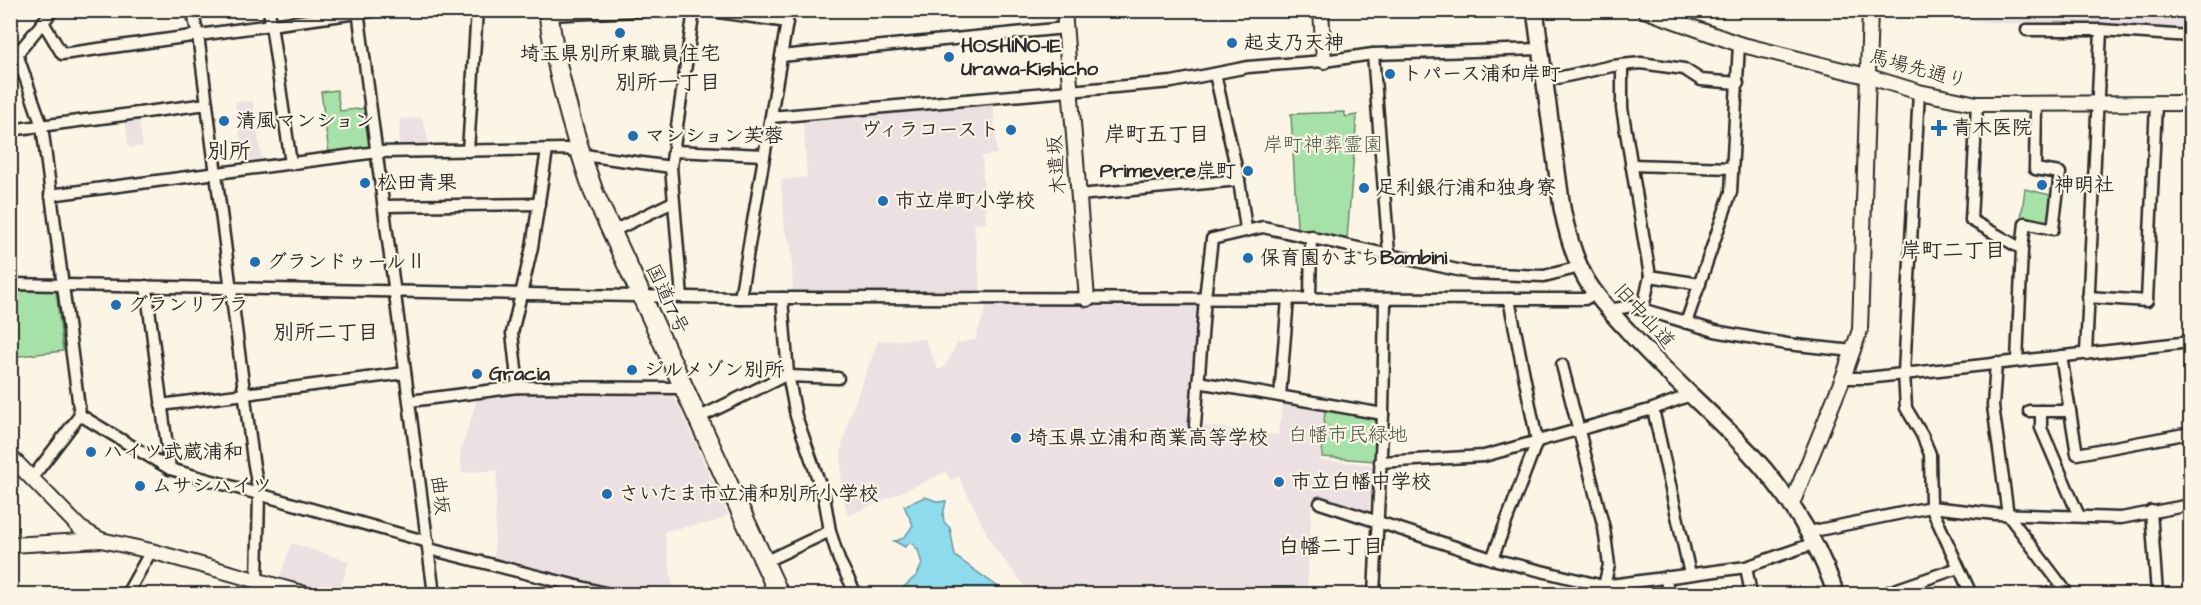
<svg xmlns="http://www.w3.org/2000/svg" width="2201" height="605" font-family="'Architects Daughter','Klee One',sans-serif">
	<rect width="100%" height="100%" fill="#fcf5e5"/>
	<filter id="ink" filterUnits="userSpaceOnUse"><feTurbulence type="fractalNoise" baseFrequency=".0167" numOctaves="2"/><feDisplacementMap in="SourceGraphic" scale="12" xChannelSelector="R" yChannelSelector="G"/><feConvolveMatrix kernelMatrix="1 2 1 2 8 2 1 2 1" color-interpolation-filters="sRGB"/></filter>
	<g filter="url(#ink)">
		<!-- built -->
		<g fill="#ece0e3">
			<path d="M 1875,10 L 2190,11 L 2190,28 L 2027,25 L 1875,12 Z"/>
			<path d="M 253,101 L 262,163 L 244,166 L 235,102 Z"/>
			<path d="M 993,102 L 997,154 L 982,156 L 986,223 L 974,224 L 981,293 L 793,292 L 791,245 L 785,231 L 781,180 L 807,177 L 803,119 Z"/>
			<path d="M 138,116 L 143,146 L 129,148 L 125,118 Z"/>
			<path d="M 422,118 L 427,135 L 428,147 L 399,147 L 400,119 Z"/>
			<path d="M 1201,301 L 1189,424 L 1278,435 L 1283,400 L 1324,407 L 1320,460 L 1374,465 L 1369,513 L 1312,499 L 1307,591 L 1305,594 L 1031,594 L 993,546 L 959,477 L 950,480 L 946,472 L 848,516 L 841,489 L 841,451 L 849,418 L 878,341 L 925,339 L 938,370 L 945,367 L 957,343 L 975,340 L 988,302 Z"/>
			<path d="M 518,391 L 673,394 L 728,515 L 714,522 L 664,531 L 674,594 L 626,594 L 494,562 L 497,470 L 462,473 L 460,454 L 478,396 Z"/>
			<path d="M 291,543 L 349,561 L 339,594 L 280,577 Z"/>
		</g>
		<!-- green -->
		<g fill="#a6e2a8" stroke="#68866a" stroke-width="1.5">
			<path d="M 337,90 L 340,111 L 366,108 L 371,148 L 329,153 L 321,92 Z"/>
			<path d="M 1344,112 L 1346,117 L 1357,115 L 1347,239 L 1297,228 L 1291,114 Z"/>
			<path d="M 2025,189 L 2055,196 L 2051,227 L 2021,219 Z"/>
			<path d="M 11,291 L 56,291 L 63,351 L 11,357 Z"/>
			<path d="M 1325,408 L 1379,417 L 1376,461 L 1322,457 Z"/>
		</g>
		<!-- water -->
		<path fill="#8edbed" stroke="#66959f" stroke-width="1.5" d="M 925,497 L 939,502 L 946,501 L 943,515 L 944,522 L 950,528 L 955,556 L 1008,594 L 896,594 L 917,575 L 922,564 L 918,550 L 913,544 L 909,543 L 905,547 L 894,541 C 904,540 908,533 913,525 L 904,506 Z"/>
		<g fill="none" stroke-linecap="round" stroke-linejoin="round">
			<defs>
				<g id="minor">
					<path d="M 192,10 L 198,35 L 253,460 L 259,494 L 257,581"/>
					<path d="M 269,10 L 291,164"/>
					<path d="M 358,10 L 434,594"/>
					<path d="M 705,10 L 787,22"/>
					<path d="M 548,15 L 658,10"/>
					<path d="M 43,22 L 62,54 L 379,10"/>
					<path d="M 2027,30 L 2101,30 L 2190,36"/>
					<path d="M 10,42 L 17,54 L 42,126 L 80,415 L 32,478"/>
					<path d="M 1373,54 L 1389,253"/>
					<path d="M 781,56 L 1065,28"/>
					<path d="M 10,58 L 17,54 L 53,10"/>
					<path d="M 1622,65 L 1622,108 L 1650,276 L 1700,284"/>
					<path d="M 1215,74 L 1239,180 L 1246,229"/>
					<path d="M 1544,81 L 1612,66 L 1641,63 L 1684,69 L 1701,80 L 1738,83"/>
					<path d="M 1919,92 L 1904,373 L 1906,408 L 1922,435 L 1930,454 L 1931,507 L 1971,594"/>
					<path d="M 1977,104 L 1971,220 L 2022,249 L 2017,361"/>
					<path d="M 771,117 L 1172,82 L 1248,67 L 1324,61 L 1373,54 L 1540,49"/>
					<path d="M 10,130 L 207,104"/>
					<path d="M 468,151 L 477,10"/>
					<path d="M 674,151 L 764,155"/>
					<path d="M 1631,165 L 1732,168"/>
					<path d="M 50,195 L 377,152 L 567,149 L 591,156 L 671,167"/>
					<path d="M 1079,195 L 1239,180"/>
					<path d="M 384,206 L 539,204"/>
					<path d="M 611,232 L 673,202"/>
					<path d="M 2022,249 L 2025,223 L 2053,229 L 2060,173 L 2035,169 L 2036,105"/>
					<path d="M 10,284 L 740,298 L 1585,299 L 1595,293"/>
					<path d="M 146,286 L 170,469"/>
					<path d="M 682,297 L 671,167 L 694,10"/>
					<path d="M 2088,297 L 2147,301 L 2156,104"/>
					<path d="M 740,298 L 789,10"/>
					<path d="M 782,298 L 788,374 L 796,416 L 824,496 L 830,531 L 839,560 L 856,594"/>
					<path d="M 1310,299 L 1311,236"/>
					<path d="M 1643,308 L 1650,276"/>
					<path d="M 1609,310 L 1632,306 L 1715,331 L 1787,344 L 1853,351"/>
					<path d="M 1686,323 L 1731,192 L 1739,44"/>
					<path d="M 2086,354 L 2101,30"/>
					<path d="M 2061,356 L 2077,454 L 2190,433"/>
					<path d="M 1996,363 L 1993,406 L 2008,515 L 2068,594"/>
					<path d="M 1562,365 L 1604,528 L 1609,565 L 1602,594"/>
					<path d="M 789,376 L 838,378"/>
					<path d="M 1843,378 L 1867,378 L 2190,342"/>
					<path d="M 1198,382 L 1383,414"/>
					<path d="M 518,387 L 512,333 L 532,247 L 547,150"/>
					<path d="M 1280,396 L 1288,299"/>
					<path d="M 410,401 L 518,387 L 683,388"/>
					<path d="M 161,405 L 405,373"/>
					<path d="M 1653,409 L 1690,574"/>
					<path d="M 2029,411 L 2070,411"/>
					<path d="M 2041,411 L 2041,428 L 2079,516"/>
					<path d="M 80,415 L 170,469 L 428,542"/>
					<path d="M 698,418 L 788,374"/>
					<path d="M 1195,425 L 1205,298 L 1212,239 L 1263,227 L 1471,273 L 1544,276 L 1580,267"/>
					<path d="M 1380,462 L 1484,456 L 1653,409 L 1690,395"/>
					<path d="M 1320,503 L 1492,559 L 1603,586 L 1746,567 L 1815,543"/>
					<path d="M 2151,511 L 2157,594"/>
					<path d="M 1809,532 L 1931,507 L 1995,514 L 2121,518 L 2190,505"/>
					<path d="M 429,549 L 609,594"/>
					<path d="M 1492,559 L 1537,441 L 1509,299"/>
					<path d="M 764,562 L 830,531"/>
					<path d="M 1746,567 L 1751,594"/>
					<path d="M 1666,577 L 1668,594"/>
					<path d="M 127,594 L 151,551"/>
					<path d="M 1374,594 L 1383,414 L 1385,300"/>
					<path d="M 1883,594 L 1958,568"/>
				</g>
				<g id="tertiary">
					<path d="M 1064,10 L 1087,299"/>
					<path d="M 1321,10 L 1324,61"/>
					<path d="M 1644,10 L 1739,44 L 1870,77 L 1919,92 L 1977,104 L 2190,103"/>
					<path d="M 10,456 L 80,528 L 101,540 L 151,551 L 305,594"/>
					<path d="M 1791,506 L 1843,378 L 1860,330 L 1870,10"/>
					<path d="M 10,545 L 101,540"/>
				</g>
				<path id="secondary" d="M 1535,10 L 1562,208 C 1567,233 1574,259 1587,281 C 1598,299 1613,315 1627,330 C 1665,373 1709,410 1749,452 C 1787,493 1818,542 1836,594"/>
				<path id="trunk" d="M 548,10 C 556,74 573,133 594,193 L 779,594"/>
			</defs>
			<!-- minor casing -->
			<use href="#minor" stroke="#2b2b2b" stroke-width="15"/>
			<!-- tertiary casing -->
			<use href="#tertiary" stroke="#2b2b2b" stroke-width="18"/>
			<!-- secondary casing -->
			<use href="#secondary" stroke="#2b2b2b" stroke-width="20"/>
			<!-- trunk casing -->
			<use href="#trunk" stroke="#2b2b2b" stroke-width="22"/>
			<!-- minor -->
			<use href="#minor" stroke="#fcf5e5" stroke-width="10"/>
			<!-- tertiary -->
			<use href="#tertiary" stroke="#fcf5e5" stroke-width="14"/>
			<!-- secondary -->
			<use href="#secondary" stroke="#fcf5e5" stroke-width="15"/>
			<!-- trunk -->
			<use href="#trunk" stroke="#fcf5e5" stroke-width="18"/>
		</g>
	</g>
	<!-- markers -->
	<g fill="#1f6fb2" stroke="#fcf5e5" stroke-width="2">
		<circle cx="620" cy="33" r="6"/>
		<circle cx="1232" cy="43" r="6"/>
		<circle cx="949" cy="57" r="6"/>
		<circle cx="1390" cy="74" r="6"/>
		<circle cx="224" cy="121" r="6"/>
		<path d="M1936 119h6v6h6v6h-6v6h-6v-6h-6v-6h6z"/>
		<circle cx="1011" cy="130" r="6"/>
		<circle cx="633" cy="136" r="6"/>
		<circle cx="1248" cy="171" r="6"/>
		<circle cx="365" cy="183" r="6"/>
		<circle cx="2042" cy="185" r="6"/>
		<circle cx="1364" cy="188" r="6"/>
		<circle cx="883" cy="201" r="6"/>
		<circle cx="1248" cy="258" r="6"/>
		<circle cx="255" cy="262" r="6"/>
		<circle cx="116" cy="305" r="6"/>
		<circle cx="632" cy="370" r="6"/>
		<circle cx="477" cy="374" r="6"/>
		<circle cx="1016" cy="438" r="6"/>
		<circle cx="91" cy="452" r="6"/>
		<circle cx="1279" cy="482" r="6"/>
		<circle cx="140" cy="486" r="6"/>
		<circle cx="607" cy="494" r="6"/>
	</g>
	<g text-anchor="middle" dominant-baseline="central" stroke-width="4.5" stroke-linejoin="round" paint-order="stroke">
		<!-- poi labels -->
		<g font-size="20" font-weight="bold" fill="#2b2b2b" stroke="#fcf5e5" text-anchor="start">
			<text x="1244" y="43">起支乃天神</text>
			<text x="961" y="46">HOSHINO-IE<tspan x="961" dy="23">Urawa-Kishicho</tspan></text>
			<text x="620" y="54" text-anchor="middle">埼玉県別所東職員住宅</text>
			<text x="1402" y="74">トパース浦和岸町</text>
			<text x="236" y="121">清風マンション</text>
			<text x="1952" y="128">青木医院</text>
			<text x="999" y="130" text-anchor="end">ヴィラコースト</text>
			<text x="645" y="136">マンション芙蓉</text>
			<text x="1236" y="171" text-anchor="end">Primevere岸町</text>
			<text x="377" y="183">松田青果</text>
			<text x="2054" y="185">神明社</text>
			<text x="1376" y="188">足利銀行浦和独身寮</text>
			<text x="895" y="201">市立岸町小学校</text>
			<text x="1260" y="258">保育園かまちBambini</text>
			<text x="267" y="262">グランドゥールⅡ</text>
			<text x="128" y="305">グランリブラ</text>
			<text x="644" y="370">ジルメゾン別所</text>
			<text x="489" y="374">Gracia</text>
			<text x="1028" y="438">埼玉県立浦和商業高等学校</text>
			<text x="103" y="452">ハイツ武蔵浦和</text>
			<text x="1291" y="482">市立白幡中学校</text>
			<text x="152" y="486">ムサシハイツ</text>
			<text x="619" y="494">さいたま市立浦和別所小学校</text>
		</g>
		<!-- street labels -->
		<g font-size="20" fill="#2b2b2b" stroke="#fcf5e5">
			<text transform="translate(1918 69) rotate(15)">馬場先通り</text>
			<text transform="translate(1057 165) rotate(-95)">木遣坂</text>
			<text transform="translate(667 299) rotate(65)">国道17号</text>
			<text transform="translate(1644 316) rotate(48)">旧中山道</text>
			<text transform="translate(440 495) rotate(83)">曲坂</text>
		</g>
		<!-- park labels -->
		<g font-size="20" fill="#4a594a" stroke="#fcf5e5">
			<text x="1323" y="145">岸町神葬霊園</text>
			<text x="1348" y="435">白幡市民緑地</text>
		</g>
		<!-- neighbourhood labels -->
		<g font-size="21" font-weight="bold" fill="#2b2b2b" stroke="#fcf5e5">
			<text x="668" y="82">別所一丁目</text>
			<text x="1157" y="134">岸町五丁目</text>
			<text x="1953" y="250">岸町二丁目</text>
			<text x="326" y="332">別所二丁目</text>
			<text x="1331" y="546">白幡二丁目</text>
		</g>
		<!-- quarter labels -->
		<g font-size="22" font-weight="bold" fill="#2b2b2b" stroke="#fcf5e5">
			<text x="229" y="151">別所</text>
		</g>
	</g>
	<!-- margin -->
	<rect width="2201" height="605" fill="none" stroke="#fcf5e5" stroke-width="36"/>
	<rect x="18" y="18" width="2165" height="569" fill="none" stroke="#2b2b2b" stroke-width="2" filter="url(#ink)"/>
</svg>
